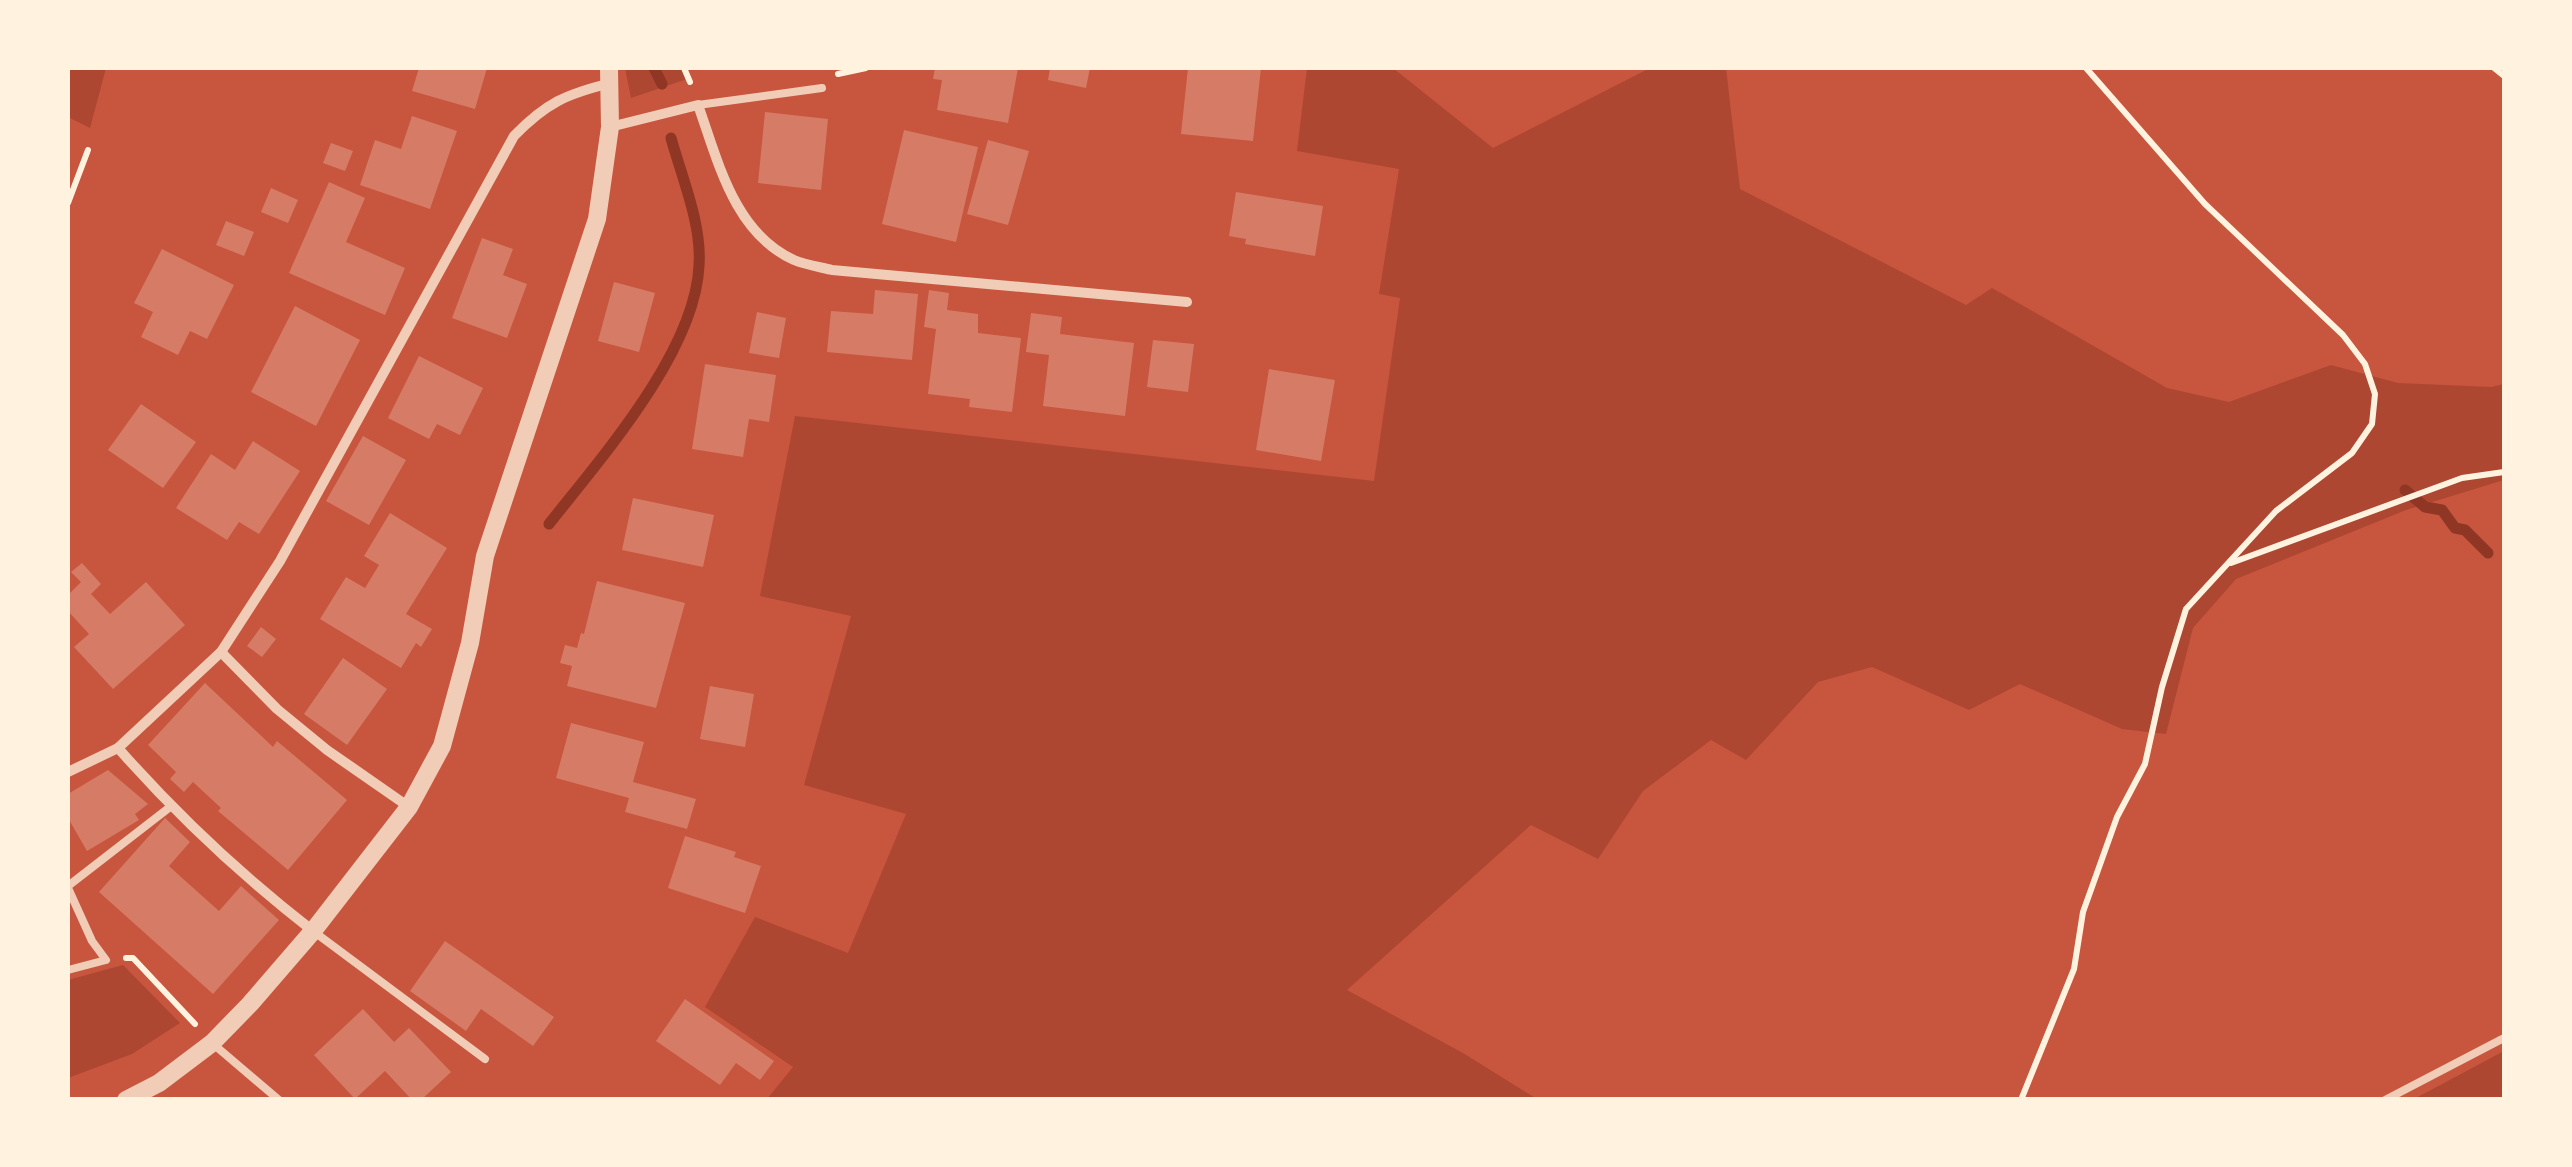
<svg xmlns="http://www.w3.org/2000/svg" width="2572" height="1167" font-family="'Exo 2',sans-serif">
	<rect width="100%" height="100%" fill="#c8553d"/>
	<!-- green -->
	<g fill="#ae4732">
		<path d="M 68,68 L 106,68 L 90,128 L 68,117 Z"/>
		<path d="M 625,68 L 683,68 L 687,79 L 631,98 Z"/>
		<path d="M 1307,68 L 1393,68 L 1493,148 L 1650,68 L 1726,68 L 1740,189 L 1966,305 L 1992,288 L 2167,388 L 2229,402 L 2331,365 L 2398,383 L 2491,387 L 2504,384 L 2504,480 L 2406,510 L 2236,579 L 2193,628 L 2166,734 L 2122,729 L 2020,684 L 1969,710 L 1872,667 L 1818,682 L 1746,760 L 1711,740 L 1643,791 L 1598,859 L 1531,825 L 1347,990 L 1463,1053 L 1537,1099 L 767,1099 L 793,1067 L 705,1007 L 755,917 L 848,953 L 906,814 L 804,785 L 851,616 L 760,596 L 795,416 L 1374,481 L 1400,298 L 1379,294 L 1399,169 L 1297,151 Z"/>
		<path d="M 123,965 L 180,1023 L 132,1054 L 68,1078 L 68,980 Z"/>
		<path d="M 2504,1051 L 2504,1099 L 2414,1099 Z"/>
	</g>
	<g fill="none" stroke-linecap="round" stroke-linejoin="round">
		<!-- stream -->
		<g stroke="#8f3625" stroke-width="11">
			<path d="M 654,68 L 662,84"/>
			<path d="M 2405,490 L 2425,507 L 2442,510 L 2455,528 L 2465,530 L 2488,553"/>
			<path d="M 549,524 C 601,458 695,352 699,266 C 702,224 682,178 671,138"/>
		</g>
	</g>
	<!-- building -->
	<g fill="#d67c66">
		<path d="M 419,68 L 487,68 L 475,109 L 412,91 Z"/>
		<path d="M 935,68 L 1018,68 L 1008,123 L 937,110 L 942,80 L 933,79 Z"/>
		<path d="M 1050,68 L 1090,68 L 1086,88 L 1048,80 Z"/>
		<path d="M 1188,68 L 1261,68 L 1253,141 L 1181,134 Z"/>
		<path d="M 765,112 L 828,119 L 821,190 L 758,183 Z"/>
		<path d="M 412,116 L 457,131 L 430,209 L 360,185 L 375,140 L 401,149 Z"/>
		<path d="M 904,130 L 978,147 L 956,242 L 882,224 Z"/>
		<path d="M 988,140 L 1029,151 L 1008,225 L 967,214 Z"/>
		<path d="M 331,143 L 353,151 L 345,171 L 323,163 Z"/>
		<path d="M 329,182 L 365,198 L 346,242 L 405,268 L 385,315 L 289,273 Z"/>
		<path d="M 271,188 L 298,200 L 288,223 L 261,212 Z"/>
		<path d="M 1236,192 L 1323,206 L 1315,256 L 1245,244 L 1246,239 L 1229,236 Z"/>
		<path d="M 226,221 L 254,232 L 244,256 L 216,245 Z"/>
		<path d="M 482,238 L 513,249 L 503,275 L 527,284 L 507,338 L 452,318 Z"/>
		<path d="M 162,249 L 234,285 L 207,339 L 190,331 L 178,355 L 141,337 L 153,312 L 134,303 Z"/>
		<path d="M 614,282 L 655,293 L 639,352 L 598,341 Z"/>
		<path d="M 875,290 L 918,294 L 912,360 L 827,352 L 831,311 L 873,314 Z"/>
		<path d="M 929,290 L 949,293 L 947,310 L 978,314 L 978,333 L 1021,338 L 1012,412 L 969,407 L 970,399 L 928,394 L 936,329 L 924,327 Z"/>
		<path d="M 295,306 L 360,340 L 316,426 L 251,392 Z"/>
		<path d="M 757,312 L 786,318 L 779,358 L 749,353 Z"/>
		<path d="M 1031,313 L 1062,317 L 1060,334 L 1134,343 L 1125,416 L 1043,406 L 1049,355 L 1026,352 Z"/>
		<path d="M 1153,340 L 1194,344 L 1188,392 L 1147,387 Z"/>
		<path d="M 419,356 L 483,388 L 460,435 L 437,424 L 429,439 L 388,418 Z"/>
		<path d="M 705,364 L 776,375 L 769,422 L 749,419 L 743,457 L 692,449 Z"/>
		<path d="M 1269,369 L 1335,380 L 1321,461 L 1256,450 Z"/>
		<path d="M 141,404 L 196,442 L 163,488 L 108,450 Z"/>
		<path d="M 363,436 L 406,460 L 369,525 L 326,501 Z"/>
		<path d="M 253,441 L 300,471 L 259,534 L 239,522 L 227,540 L 176,508 L 211,454 L 235,470 Z"/>
		<path d="M 633,498 L 714,515 L 703,567 L 622,550 Z"/>
		<path d="M 390,513 L 447,548 L 406,614 L 432,629 L 421,647 L 416,643 L 401,668 L 320,619 L 346,577 L 365,588 L 379,565 L 364,556 Z"/>
		<path d="M 82,563 L 101,584 L 91,594 L 110,614 L 146,582 L 185,625 L 113,689 L 74,647 L 89,634 L 68,611 L 68,595 L 81,582 L 71,572 Z"/>
		<path d="M 597,581 L 685,603 L 656,708 L 567,686 L 572,666 L 560,663 L 565,645 L 577,648 L 581,633 L 584,634 Z"/>
		<path d="M 261,627 L 276,639 L 262,657 L 247,646 Z"/>
		<path d="M 343,658 L 387,689 L 347,745 L 304,714 Z"/>
		<path d="M 205,683 L 273,747 L 277,741 L 347,800 L 288,870 L 218,811 L 221,808 L 193,782 L 184,792 L 170,779 L 176,772 L 148,745 Z"/>
		<path d="M 710,686 L 754,694 L 745,747 L 700,739 Z"/>
		<path d="M 571,723 L 644,742 L 633,782 L 696,799 L 687,829 L 625,812 L 629,798 L 556,778 Z"/>
		<path d="M 108,770 L 148,804 L 135,814 L 139,820 L 87,851 L 68,818 L 68,794 Z"/>
		<path d="M 165,818 L 190,842 L 169,866 L 181,877 L 219,911 L 241,886 L 279,920 L 213,994 L 99,892 Z"/>
		<path d="M 685,836 L 736,852 L 734,857 L 761,866 L 745,913 L 668,888 Z"/>
		<path d="M 445,941 L 554,1017 L 533,1046 L 481,1009 L 466,1031 L 410,991 Z"/>
		<path d="M 685,999 L 774,1061 L 760,1080 L 736,1063 L 720,1085 L 656,1041 Z"/>
		<path d="M 363,1009 L 394,1042 L 409,1028 L 451,1072 L 421,1100 L 412,1100 L 385,1071 L 355,1099 L 314,1055 Z"/>
	</g>
	<g fill="none" stroke-linecap="round" stroke-linejoin="round">
		<!-- path -->
		<g stroke="#fff3e0" stroke-width="6">
			<path d="M 684,68 L 690,82"/>
			<path d="M 2494,68 L 2504,76"/>
			<path d="M 838,74 L 866,68"/>
			<path d="M 68,203 L 88,150"/>
			<path d="M 2231,563 L 2462,478 L 2504,472"/>
			<path d="M 126,958 L 133,958 L 195,1024"/>
			<path d="M 2021,1100 L 2074,969 L 2083,912 L 2117,817 L 2145,764 L 2162,687 L 2186,609 L 2276,511 L 2352,453 L 2372,424 L 2375,394 L 2365,364 L 2343,335 L 2205,204 L 2086,68"/>
		</g>
		<!-- service -->
		<g stroke="#f1ccb7" stroke-width="8">
			<path d="M 698,105 L 822,88"/>
			<path d="M 68,886 L 170,807"/>
			<path d="M 68,888 L 92,941 L 106,960 L 68,970"/>
			<path d="M 313,931 L 485,1059"/>
			<path d="M 212,1043 L 279,1100"/>
			<path d="M 2385,1100 L 2504,1038"/>
		</g>
		<!-- minor -->
		<g stroke="#f1ccb7" stroke-width="10">
			<path d="M 610,127 L 698,105 C 718,161 734,233 794,260 C 806,265 820,267 832,270 L 1187,302"/>
			<path d="M 221,652 L 277,709 L 327,750 L 409,807"/>
			<path d="M 118,748 C 178,816 242,876 313,931"/>
			<path d="M 68,772 L 118,748 L 221,652 L 280,561 L 514,136 C 546,103 566,94 611,83"/>
		</g>
		<!-- tertiary -->
		<path stroke="#f1ccb7" stroke-width="18" d="M 126,1100 L 159,1083 L 212,1043 L 250,1004 L 313,931 L 409,807 L 442,746 L 470,643 L 485,556 L 597,219 L 610,127 L 609,68"/>
	</g>
	<!-- border -->
	<rect width="2572" height="1167" fill="none" stroke="#fff3e0" stroke-width="140"/>
</svg>
